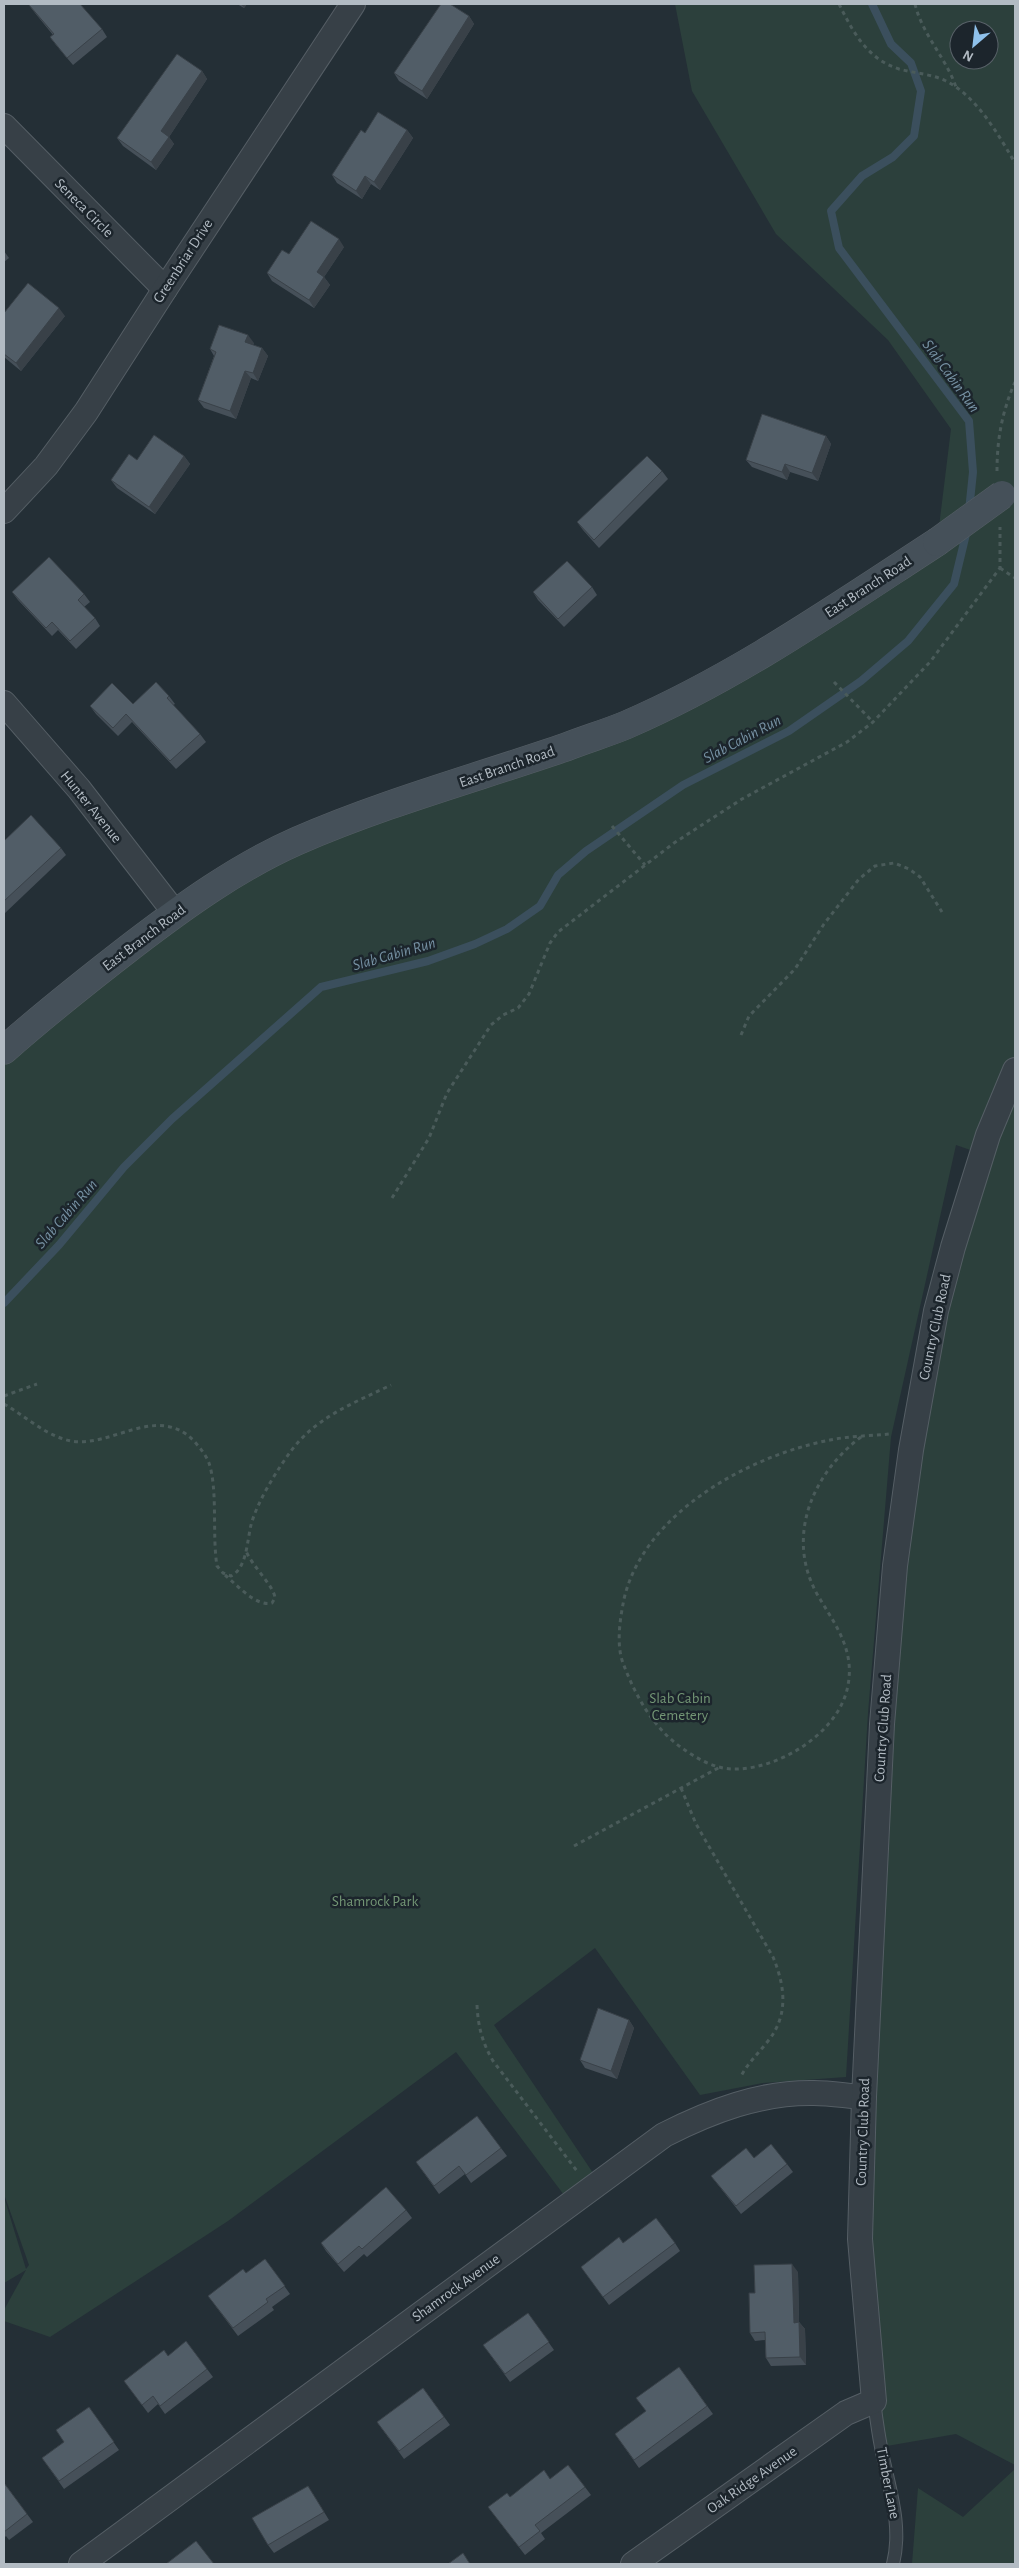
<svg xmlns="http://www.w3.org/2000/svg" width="1019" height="2568" font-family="'Alegreya Sans',sans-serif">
	<rect width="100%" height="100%" fill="#242f36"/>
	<!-- green -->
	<g fill="#2c403c" fill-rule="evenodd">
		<path d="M 675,4 L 1015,4 L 1015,2465 L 956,2434 L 881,2447 L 864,2097 L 911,1450 L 982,1154 L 956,1145 L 891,1437 L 868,1713 L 846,2077 L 763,2083 L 700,2095 L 595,1948 L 494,2025 L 593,2173 L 564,2195 L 456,2052 L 228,2221 L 50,2337 L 4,2321 L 4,2310 L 26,2270 L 4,2283 L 4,2197 L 26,2269 L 29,2265 L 4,2194 L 4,1050 L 239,872 L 626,725 L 937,543 L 951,429 L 888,340 L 776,234 L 692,91 ZM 959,30 L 989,30 L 989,60 L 959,60 Z"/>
		<path d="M 1015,2469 L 1015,2564 L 912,2564 L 918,2488 L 963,2517 Z"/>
	</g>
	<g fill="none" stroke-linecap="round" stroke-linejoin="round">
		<!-- stream -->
		<g stroke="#3b4f5d" stroke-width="8">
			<path d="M 872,4 L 891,44 L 911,63 L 921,91 L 914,136 L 893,157 L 862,176 L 831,211 L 839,248 L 969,421 L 973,472 L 969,511"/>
			<path d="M 4,1303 L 59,1245 L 124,1167 L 172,1119 L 321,987 L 428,961 L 475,944 L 507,929 L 540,906 L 558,875 L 586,851 L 683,785 L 789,731 L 861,681 L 908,641 L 954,584 L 967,530"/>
		</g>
		<defs>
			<path id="lane" d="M 874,2401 C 876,2416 878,2432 881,2447 C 888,2486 903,2524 893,2564"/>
			<g id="street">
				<path d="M 4,126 L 165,289"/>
				<path d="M 4,511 L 46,466 L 86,412 L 165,289 L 353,4"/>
				<path d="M 4,703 L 79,789 L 175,913"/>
				<path d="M 81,2564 L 664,2135 C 711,2111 761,2092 814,2093 C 831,2093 847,2096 864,2097"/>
				<path d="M 633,2564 L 846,2413 L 874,2401 L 860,2239 L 864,2097 L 882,1724 L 895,1566 L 911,1450 L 936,1311 L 953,1247 L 988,1135 L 1015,1070"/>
			</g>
			<path id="secondary" d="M 4,1050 C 46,1013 89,979 133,945 C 184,906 238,867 297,841 C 384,803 476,778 566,747 C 586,739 607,733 626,725 C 737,677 837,607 937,542"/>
		</defs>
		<!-- lane casing -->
		<use href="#lane" stroke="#555e65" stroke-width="14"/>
		<!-- street casing -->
		<use href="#street" stroke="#555e65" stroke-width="26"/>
		<!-- secondary casing -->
		<use href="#secondary" stroke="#555e65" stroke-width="29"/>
		<!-- path -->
		<g stroke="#4a5b5a" stroke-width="3" stroke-dasharray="4 4" stroke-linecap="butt">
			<path d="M 839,4 C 853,32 867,59 899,69 C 914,73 930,74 944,80 C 976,95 998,134 1015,163"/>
			<path d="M 915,4 C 922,34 946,58 956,87"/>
			<path d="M 997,471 C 997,439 1002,412 1015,382"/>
			<path d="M 1000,568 L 1015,578"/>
			<path d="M 834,682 L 873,722"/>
			<path d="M 612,826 L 645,865"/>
			<path d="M 741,1035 L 749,1016 L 795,969 L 824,924 L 859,879 L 875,866 L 894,863 L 909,869 L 920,877 L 942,912"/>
			<path d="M 392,1198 L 429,1138 L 447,1093 L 491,1025 L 503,1015 L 518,1008 L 529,994 L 550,943 L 558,932 L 674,843 L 742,799 L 847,742 L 873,722 L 930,662 L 1000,568 L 1000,527"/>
			<path d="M 4,1396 L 37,1384"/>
			<path d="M 4,1404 C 25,1416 46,1436 71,1441 C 112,1448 157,1403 194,1441 C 200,1448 206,1455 209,1463 C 218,1490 212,1536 217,1566 L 223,1573 L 231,1576 C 247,1568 247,1541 251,1525 C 257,1502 277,1470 291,1451 C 316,1417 354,1403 391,1385"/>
			<path d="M 861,1437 C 813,1473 785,1536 817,1594 C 834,1623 855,1649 848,1685 C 840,1733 777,1771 731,1769 C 713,1768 696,1758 682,1748 C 653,1728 635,1695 623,1663 C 616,1644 620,1619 624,1599 C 644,1513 748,1456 830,1440 C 849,1436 870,1436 889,1434"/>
			<path d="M 225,1575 C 237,1585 256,1607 272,1603 L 275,1598 C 274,1586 252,1566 246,1551"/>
			<path d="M 681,1788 L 696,1824 L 773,1957 C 785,1986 789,2015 768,2041 C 758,2054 747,2064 740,2078"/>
			<path d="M 574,1846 L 720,1767"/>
			<path d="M 477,2005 C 478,2026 482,2042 493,2061 L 577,2171"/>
		</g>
		<!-- lane -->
		<use href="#lane" stroke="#374047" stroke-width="12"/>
		<!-- street -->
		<use href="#street" stroke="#374047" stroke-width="24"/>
		<!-- secondary -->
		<use href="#secondary" stroke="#455059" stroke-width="28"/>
		<defs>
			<path id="secondary-bridge" d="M 937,542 L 1002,495"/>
		</defs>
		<!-- secondary-bridge casing -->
		<use href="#secondary-bridge" stroke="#555e65" stroke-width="29" stroke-linecap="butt"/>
		<!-- secondary-bridge -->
		<use href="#secondary-bridge" stroke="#455059" stroke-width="28"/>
	</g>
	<!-- wall -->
	<g fill="#465059">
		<path d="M 237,4 L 247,4 L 244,8 Z"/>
		<path d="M 29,5 L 102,29 L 107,37 L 73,65 L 56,45 L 50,37 L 53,35 L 35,13 Z"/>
		<path d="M 469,16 L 474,24 L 427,99 L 399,81 L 394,73 Z"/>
		<path d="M 202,71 L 207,79 L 169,137 L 174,144 L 156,170 L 123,146 L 117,138 Z"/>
		<path d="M 407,130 L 413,138 L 380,190 L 371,184 L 362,199 L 337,183 L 332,175 L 365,133 Z"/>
		<path d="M 344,247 L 324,277 L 330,285 L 314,308 L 272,281 L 267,273 L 289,254 Z"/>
		<path d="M 4,251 L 9,258 L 4,262 Z"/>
		<path d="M 4,313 L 65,316 L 21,371 L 4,357 Z"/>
		<path d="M 254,343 L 253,345 L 262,348 L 268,356 L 258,381 L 251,378 L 236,419 L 204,408 L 198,400 L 214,356 L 210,349 Z"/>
		<path d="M 826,436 L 831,444 L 818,481 L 790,472 L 787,480 L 752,467 L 746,460 Z"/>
		<path d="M 184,456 L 190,464 L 155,514 L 117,488 L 111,480 L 137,460 Z"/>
		<path d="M 662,471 L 668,479 L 599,548 L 583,530 L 577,522 Z"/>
		<path d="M 592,587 L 597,595 L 564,627 L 538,600 L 533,592 Z"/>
		<path d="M 12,592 L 84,594 L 90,602 L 84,607 L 95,618 L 100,626 L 76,649 L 58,630 L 52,636 L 18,600 Z"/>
		<path d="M 169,696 L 175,704 L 173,705 L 200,734 L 206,742 L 176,769 L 132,722 L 118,736 L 96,714 L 90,706 L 133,704 Z"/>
		<path d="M 4,841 L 61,848 L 66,855 L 4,914 Z"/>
		<path d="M 629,2020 L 634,2028 L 617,2079 L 585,2068 L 580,2060 Z"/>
		<path d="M 501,2148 L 507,2156 L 471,2183 L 465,2174 L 439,2194 L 416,2162 Z"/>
		<path d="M 754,2158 L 787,2164 L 793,2172 L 741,2214 L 711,2176 Z"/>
		<path d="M 406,2210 L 412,2218 L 367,2257 L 364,2254 L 344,2272 L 326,2251 L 321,2243 Z"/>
		<path d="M 623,2243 L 675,2243 L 680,2251 L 609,2305 L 581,2267 Z"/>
		<path d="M 265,2259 L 290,2294 L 272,2307 L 274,2310 L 238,2336 L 214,2304 L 246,2273 Z"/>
		<path d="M 798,2272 L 799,2322 L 805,2329 L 806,2365 L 771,2366 L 766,2358 L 765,2340 L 755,2341 L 750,2333 L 755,2293 Z"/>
		<path d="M 528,2313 L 554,2350 L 510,2382 L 489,2353 Z"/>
		<path d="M 168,2356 L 207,2369 L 213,2377 L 165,2414 L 158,2404 L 148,2413 L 124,2381 Z"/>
		<path d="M 679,2367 L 713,2414 L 639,2468 L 615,2434 L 646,2411 Z"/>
		<path d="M 423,2388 L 450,2425 L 404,2459 L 377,2422 Z"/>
		<path d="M 89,2407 L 119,2450 L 64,2489 L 42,2458 L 64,2442 Z"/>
		<path d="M 550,2479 L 585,2487 L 591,2495 L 541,2533 L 545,2539 L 525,2555 L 488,2507 L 510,2497 Z"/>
		<path d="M 4,2483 L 33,2522 L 9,2540 L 6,2536 L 4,2538 Z"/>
		<path d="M 313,2494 L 329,2520 L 274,2553 L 268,2545 Z"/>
	</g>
	<!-- shaded-wall -->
	<g fill="#394148">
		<path d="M 241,4 L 247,4 L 244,8 Z"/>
		<path d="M 469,16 L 474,24 L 427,99 L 422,91 Z"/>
		<path d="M 202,71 L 207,79 L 169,137 L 174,144 L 156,170 L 151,162 L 161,131 Z"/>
		<path d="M 407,130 L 413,138 L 380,190 L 374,182 Z"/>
		<path d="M 365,176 L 371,184 L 362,199 L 356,191 Z"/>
		<path d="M 339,239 L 344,247 L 324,277 L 330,285 L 314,308 L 309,300 L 317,272 Z"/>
		<path d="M 59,308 L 65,316 L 21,371 L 16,363 Z"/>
		<path d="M 248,335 L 254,343 L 251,350 L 245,342 Z"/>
		<path d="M 262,348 L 268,356 L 258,381 L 253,373 Z"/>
		<path d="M 245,371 L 251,378 L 236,419 L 230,411 Z"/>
		<path d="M 826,436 L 831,444 L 818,481 L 812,473 Z"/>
		<path d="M 184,456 L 190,464 L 155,514 L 149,507 Z"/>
		<path d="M 785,464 L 790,472 L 787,480 L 782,472 Z"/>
		<path d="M 629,2020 L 634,2028 L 617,2079 L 611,2071 Z"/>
		<path d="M 792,2264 L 798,2272 L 799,2322 L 805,2329 L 806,2365 L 800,2357 L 794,2323 Z"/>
	</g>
	<!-- building -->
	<g fill="#515d67" stroke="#394148">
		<path d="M 31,4 L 80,4 L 102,29 L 67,58 L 50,37 L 54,34 L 29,5 Z"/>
		<path d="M 441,4 L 450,4 L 469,16 L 422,91 L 394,73 Z"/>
		<path d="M 177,54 L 202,71 L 161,131 L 169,137 L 151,162 L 117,138 Z"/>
		<path d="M 378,112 L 407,130 L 374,182 L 365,176 L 356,191 L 332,175 L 361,130 L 365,133 Z"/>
		<path d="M 311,221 L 339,239 L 317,272 L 324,277 L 309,300 L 267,273 L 282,250 L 289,254 Z"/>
		<path d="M 28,283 L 59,308 L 16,363 L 4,354 L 4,313 Z"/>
		<path d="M 219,325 L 248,335 L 245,342 L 262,348 L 253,373 L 245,371 L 230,411 L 198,400 L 216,352 L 210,349 Z"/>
		<path d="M 762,414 L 826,436 L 812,473 L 785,464 L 782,472 L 746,460 Z"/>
		<path d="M 154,435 L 184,456 L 149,507 L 111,480 L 129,454 L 137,460 Z"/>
		<path d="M 647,456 L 662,471 L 594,540 L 577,522 Z"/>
		<path d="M 49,557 L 84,594 L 78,600 L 95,618 L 70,641 L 52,622 L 46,628 L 12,592 Z"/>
		<path d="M 567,561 L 592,587 L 558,619 L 533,592 Z"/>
		<path d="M 156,682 L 169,696 L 167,698 L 200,734 L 170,761 L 126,714 L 113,728 L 90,706 L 112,683 L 133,704 Z"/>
		<path d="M 31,815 L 61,848 L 4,901 L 4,841 Z"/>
		<path d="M 598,2008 L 629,2020 L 611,2071 L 580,2060 Z"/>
		<path d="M 477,2116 L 501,2148 L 466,2175 L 459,2166 L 434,2186 L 416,2162 Z"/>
		<path d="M 771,2144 L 787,2164 L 736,2206 L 711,2176 L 746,2148 L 754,2158 Z"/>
		<path d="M 386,2187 L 406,2210 L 362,2249 L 359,2246 L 338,2264 L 321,2243 Z"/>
		<path d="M 656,2218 L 675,2243 L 603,2297 L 581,2267 L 619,2237 L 623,2243 Z"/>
		<path d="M 265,2259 L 285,2286 L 266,2299 L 268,2302 L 233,2328 L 208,2296 L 243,2269 L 246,2273 Z"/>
		<path d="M 792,2264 L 794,2323 L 799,2322 L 800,2357 L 766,2358 L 765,2332 L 750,2333 L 749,2293 L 755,2293 L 754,2265 Z"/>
		<path d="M 528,2313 L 549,2342 L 505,2374 L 483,2345 Z"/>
		<path d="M 186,2341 L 207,2369 L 160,2406 L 153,2396 L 142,2405 L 124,2381 L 164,2350 L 168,2356 Z"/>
		<path d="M 679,2367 L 707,2406 L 634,2460 L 615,2434 L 646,2411 L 636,2398 Z"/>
		<path d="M 423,2388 L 444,2417 L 399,2451 L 377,2422 Z"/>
		<path d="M 89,2407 L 114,2442 L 59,2481 L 42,2458 L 64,2442 L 56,2430 Z"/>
		<path d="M 568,2465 L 585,2487 L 535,2525 L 540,2531 L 519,2547 L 488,2507 L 507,2493 L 510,2497 L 544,2470 L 550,2479 Z"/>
		<path d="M 4,2483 L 27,2514 L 4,2532 Z"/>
		<path d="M 308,2486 L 324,2512 L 268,2545 L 252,2518 Z"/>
		<path d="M 196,2541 L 214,2564 L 166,2564 Z"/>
		<path d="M 463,2553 L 470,2564 L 448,2564 Z"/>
	</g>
	<g text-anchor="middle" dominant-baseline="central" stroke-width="5" stroke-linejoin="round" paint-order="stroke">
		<!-- street labels -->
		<g font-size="15" fill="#b2bbc3" stroke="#1c252c">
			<text transform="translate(84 208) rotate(45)">Seneca Circle</text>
			<text transform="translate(183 261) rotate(-57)">Greenbriar Drive</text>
			<text transform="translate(868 587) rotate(-33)">East Branch Road</text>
			<text transform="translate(507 767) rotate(-19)">East Branch Road</text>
			<text transform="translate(91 807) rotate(51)">Hunter Avenue</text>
			<text transform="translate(144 938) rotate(-37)">East Branch Road</text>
			<text transform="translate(935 1327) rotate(-78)">Country Club Road</text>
			<text transform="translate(883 1728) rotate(-86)">Country Club Road</text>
			<text transform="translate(863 2132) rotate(-88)">Country Club Road</text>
			<text transform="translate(456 2288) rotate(-36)">Shamrock Avenue</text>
			<text transform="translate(752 2480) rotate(-35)">Oak Ridge Avenue</text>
			<text transform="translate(888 2483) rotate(79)">Timber Lane</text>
		</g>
		<!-- park labels -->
		<g font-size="15" fill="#739675" stroke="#1c252c">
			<text x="680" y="1698">Slab Cabin<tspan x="680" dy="17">Cemetery</tspan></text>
			<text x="375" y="1901">Shamrock Park</text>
		</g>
		<!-- water labels -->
		<g font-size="16" font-style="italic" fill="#7691a3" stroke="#1c252c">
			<text transform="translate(951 376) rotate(54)">Slab Cabin Run</text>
			<text transform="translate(742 739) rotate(-28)">Slab Cabin Run</text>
			<text transform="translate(394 954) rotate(-16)">Slab Cabin Run</text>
			<text transform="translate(66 1214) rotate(-49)">Slab Cabin Run</text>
		</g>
	</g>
	<!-- border -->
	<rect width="1019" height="2568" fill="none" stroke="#b2bbc3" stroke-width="10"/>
	<!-- north arrow -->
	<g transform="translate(974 45) rotate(208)"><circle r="24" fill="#1c252c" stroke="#586168"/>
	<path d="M0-4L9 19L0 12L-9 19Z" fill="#8fc1eb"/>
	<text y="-8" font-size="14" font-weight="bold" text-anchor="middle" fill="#b2bbc3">N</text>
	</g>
</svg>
